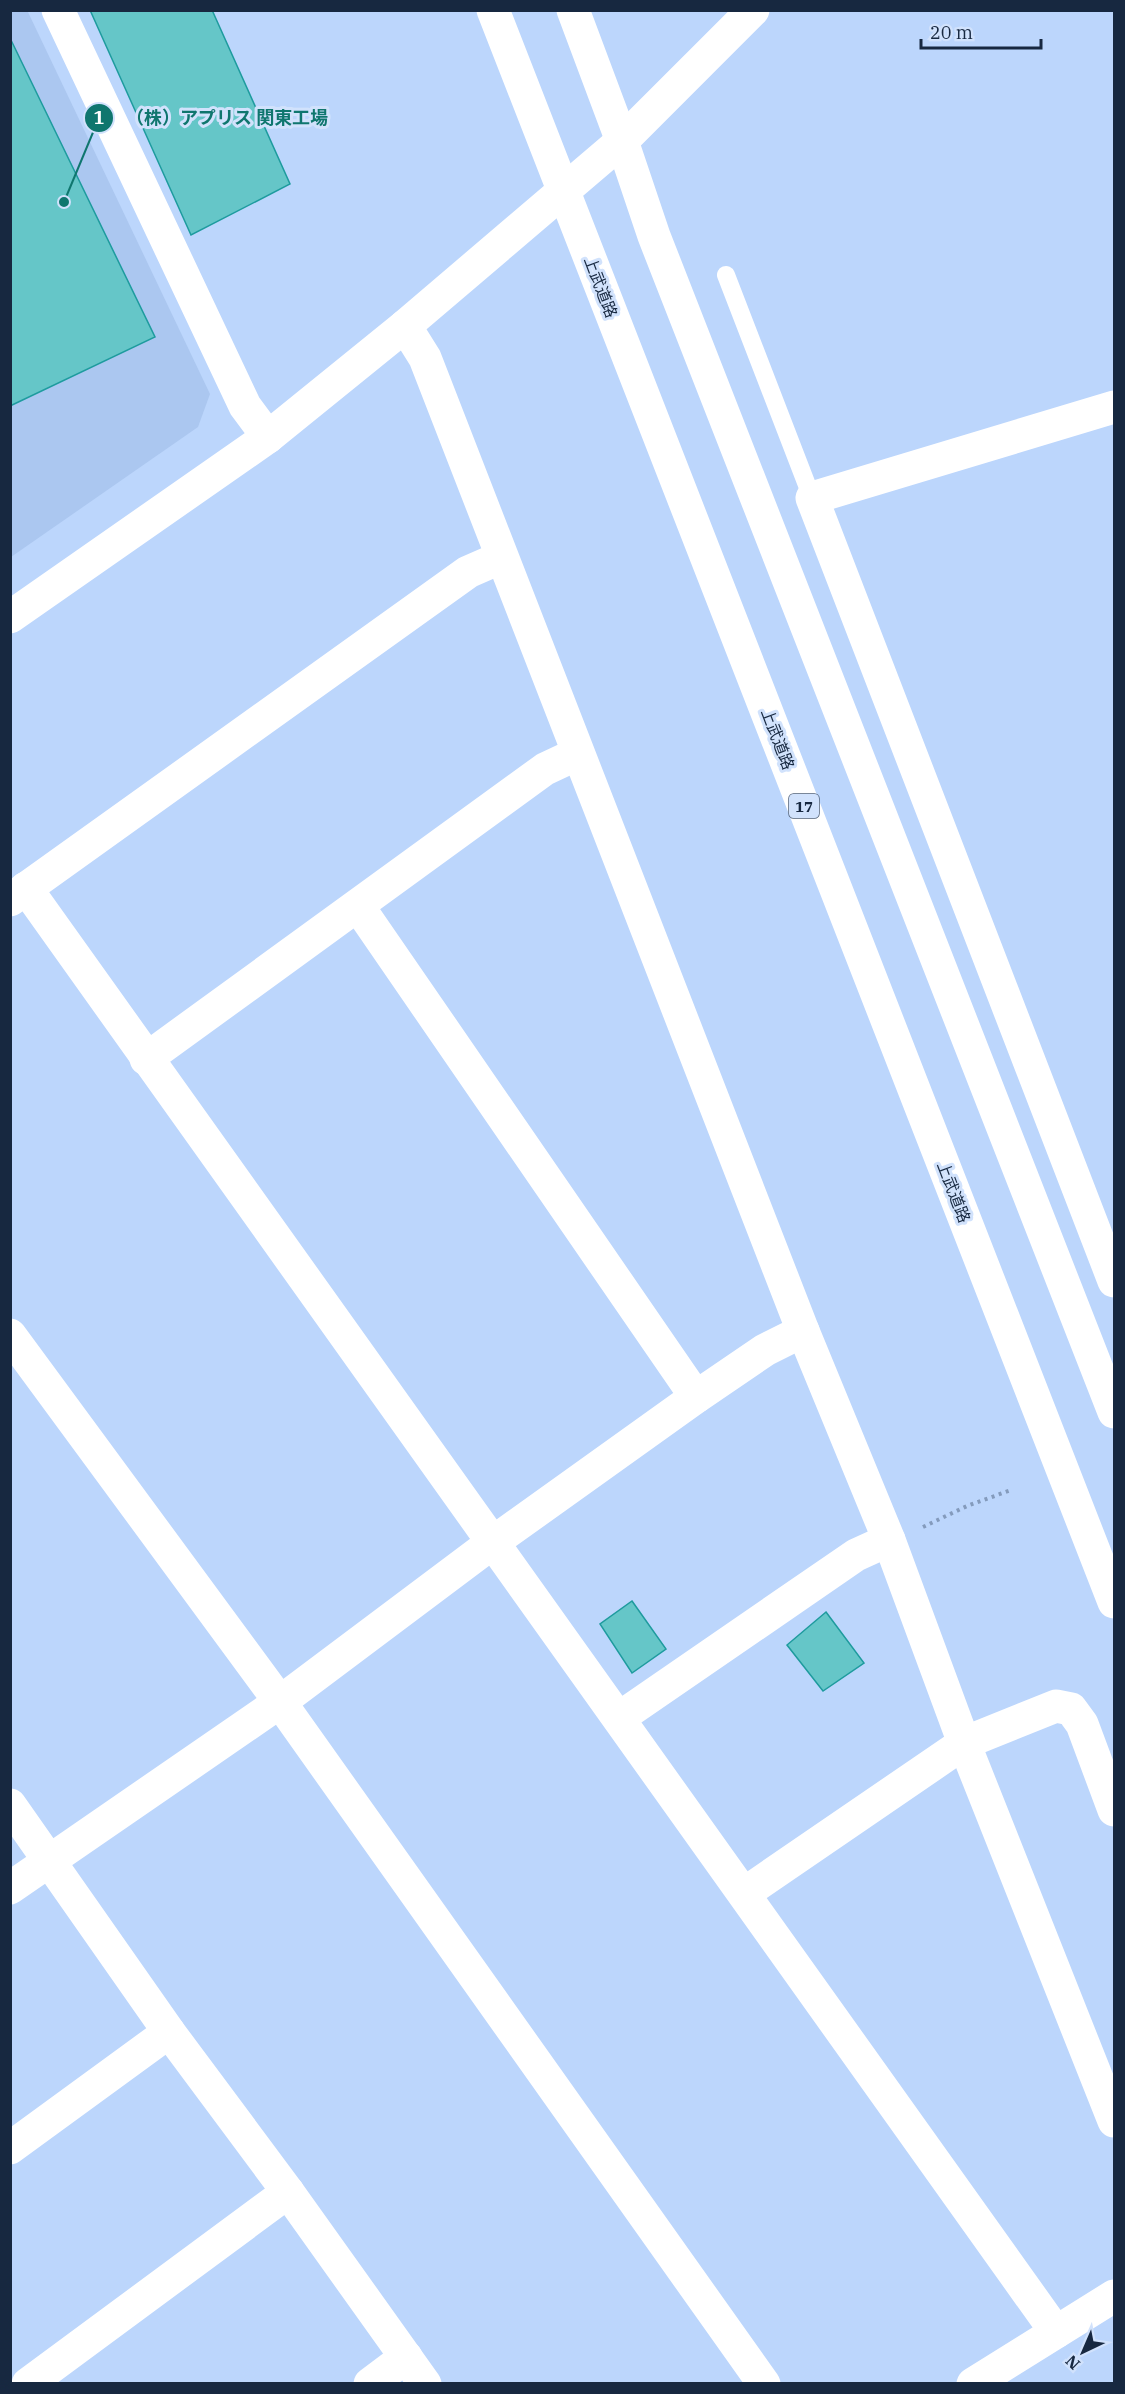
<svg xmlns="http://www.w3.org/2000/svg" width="1125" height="2394" font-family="'IBM Plex Serif','Noto Sans JP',serif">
	<rect width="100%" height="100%" fill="#bcd6fc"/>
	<!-- built -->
	<path fill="#abc7f0" d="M 27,10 L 210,394 L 198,427 L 11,557 L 10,11 Z"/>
	<!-- building -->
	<g fill="#65c6c8" stroke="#1e9b9e" stroke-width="1.5">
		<path d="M 90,10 L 212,10 L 290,184 L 191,235 Z"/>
		<path d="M 10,38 L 155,337 L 10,406 Z"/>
		<path d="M 632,1601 L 666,1649 L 632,1673 L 600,1624 Z"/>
		<path d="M 826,1612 L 864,1663 L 823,1691 L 787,1645 Z"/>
	</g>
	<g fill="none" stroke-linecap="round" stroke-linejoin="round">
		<!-- path -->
		<path stroke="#849bbc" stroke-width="4" stroke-dasharray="3 4.5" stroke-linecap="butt" d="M 923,1527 L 967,1506 L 1011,1490"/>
		<!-- lane -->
		<path stroke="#fff" stroke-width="18" d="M 726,275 L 812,498"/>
		<!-- street -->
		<g stroke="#fff" stroke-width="33">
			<path d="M 405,326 L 425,358 L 803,1331 L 889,1540 L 964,1743 L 1114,2121"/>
			<path d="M 1114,407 L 812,498 L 1114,1281"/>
			<path d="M 26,888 C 368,1371 716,1849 1056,2332"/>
			<path d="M 10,900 L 468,572 L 500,558"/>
			<path d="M 358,906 L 696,1397"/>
			<path d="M 146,1059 L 545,769 L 577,754"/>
			<path d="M 10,1335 L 280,1702 L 764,2384"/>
			<path d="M 619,1718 L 856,1555 L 889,1540"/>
			<path d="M 10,1805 L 169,2032 L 288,2192 L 425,2384"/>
			<path d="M 10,1888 L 280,1702 L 492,1543 L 696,1397 L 765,1350 L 803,1331"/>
			<path d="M 745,1893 L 964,1743 L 1056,1706 L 1071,1709 L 1082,1724 L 1114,1810"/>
			<path d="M 10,2148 L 169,2032"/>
			<path d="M 28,2384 L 288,2192"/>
			<path d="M 370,2384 L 406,2357"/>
			<path d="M 973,2384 L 1114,2296"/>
		</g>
		<!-- secondary -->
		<g stroke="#fff" stroke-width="33">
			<path d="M 58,10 L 245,406 L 268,437"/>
			<path d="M 10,617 L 268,437 L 405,326 L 622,141 L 753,10"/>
		</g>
		<!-- highway -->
		<g stroke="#fff" stroke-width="33">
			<path d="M 493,10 L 1114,1602"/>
			<path d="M 573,10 L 622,141 L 654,236 L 1114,1412"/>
		</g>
	</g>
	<g text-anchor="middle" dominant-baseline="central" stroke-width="6" stroke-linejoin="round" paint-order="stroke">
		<!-- shield labels -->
		<rect fill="#d1e2fc" stroke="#4f6078" stroke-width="1.5" x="789" y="794" width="30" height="24" rx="4.5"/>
		<g font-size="15" font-weight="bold" fill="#172840">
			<text x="804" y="806">17</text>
		</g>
		<!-- street labels -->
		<g font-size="16" fill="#172840" stroke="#d1e2fc">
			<text transform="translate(601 287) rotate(69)">上武道路</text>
			<text transform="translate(778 739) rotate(69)">上武道路</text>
			<text transform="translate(954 1192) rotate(69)">上武道路</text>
		</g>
	</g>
	<!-- callouts -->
	<path fill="none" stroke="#0f766e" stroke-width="2" d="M64 202L99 118"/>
	<g fill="#0f766e" stroke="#d1e2fc" stroke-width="2">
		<circle cx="64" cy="202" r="6"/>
		<circle cx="99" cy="118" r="15"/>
	</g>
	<g font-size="18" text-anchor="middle" font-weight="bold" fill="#fff">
		<text x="99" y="124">1</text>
	</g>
	<g font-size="18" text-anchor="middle" font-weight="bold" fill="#0f766e" stroke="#d1e2fc" stroke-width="6" stroke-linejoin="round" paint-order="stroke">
		<text x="227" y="124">（株）アプリス 関東工場</text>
	</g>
	<!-- border -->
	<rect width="1125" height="2394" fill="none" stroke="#172840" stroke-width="24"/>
	<!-- north arrow -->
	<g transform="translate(1083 2352) rotate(224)" stroke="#d1e2fc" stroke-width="4.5" paint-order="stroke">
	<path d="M0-4.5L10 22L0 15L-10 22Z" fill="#172840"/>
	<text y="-9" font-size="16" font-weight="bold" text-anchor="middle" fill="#172840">N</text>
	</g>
	<!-- scale -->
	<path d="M921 39v9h120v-9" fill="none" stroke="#172840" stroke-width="3"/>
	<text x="930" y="39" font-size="18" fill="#172840" stroke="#d1e2fc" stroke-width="4.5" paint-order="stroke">20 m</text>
</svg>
